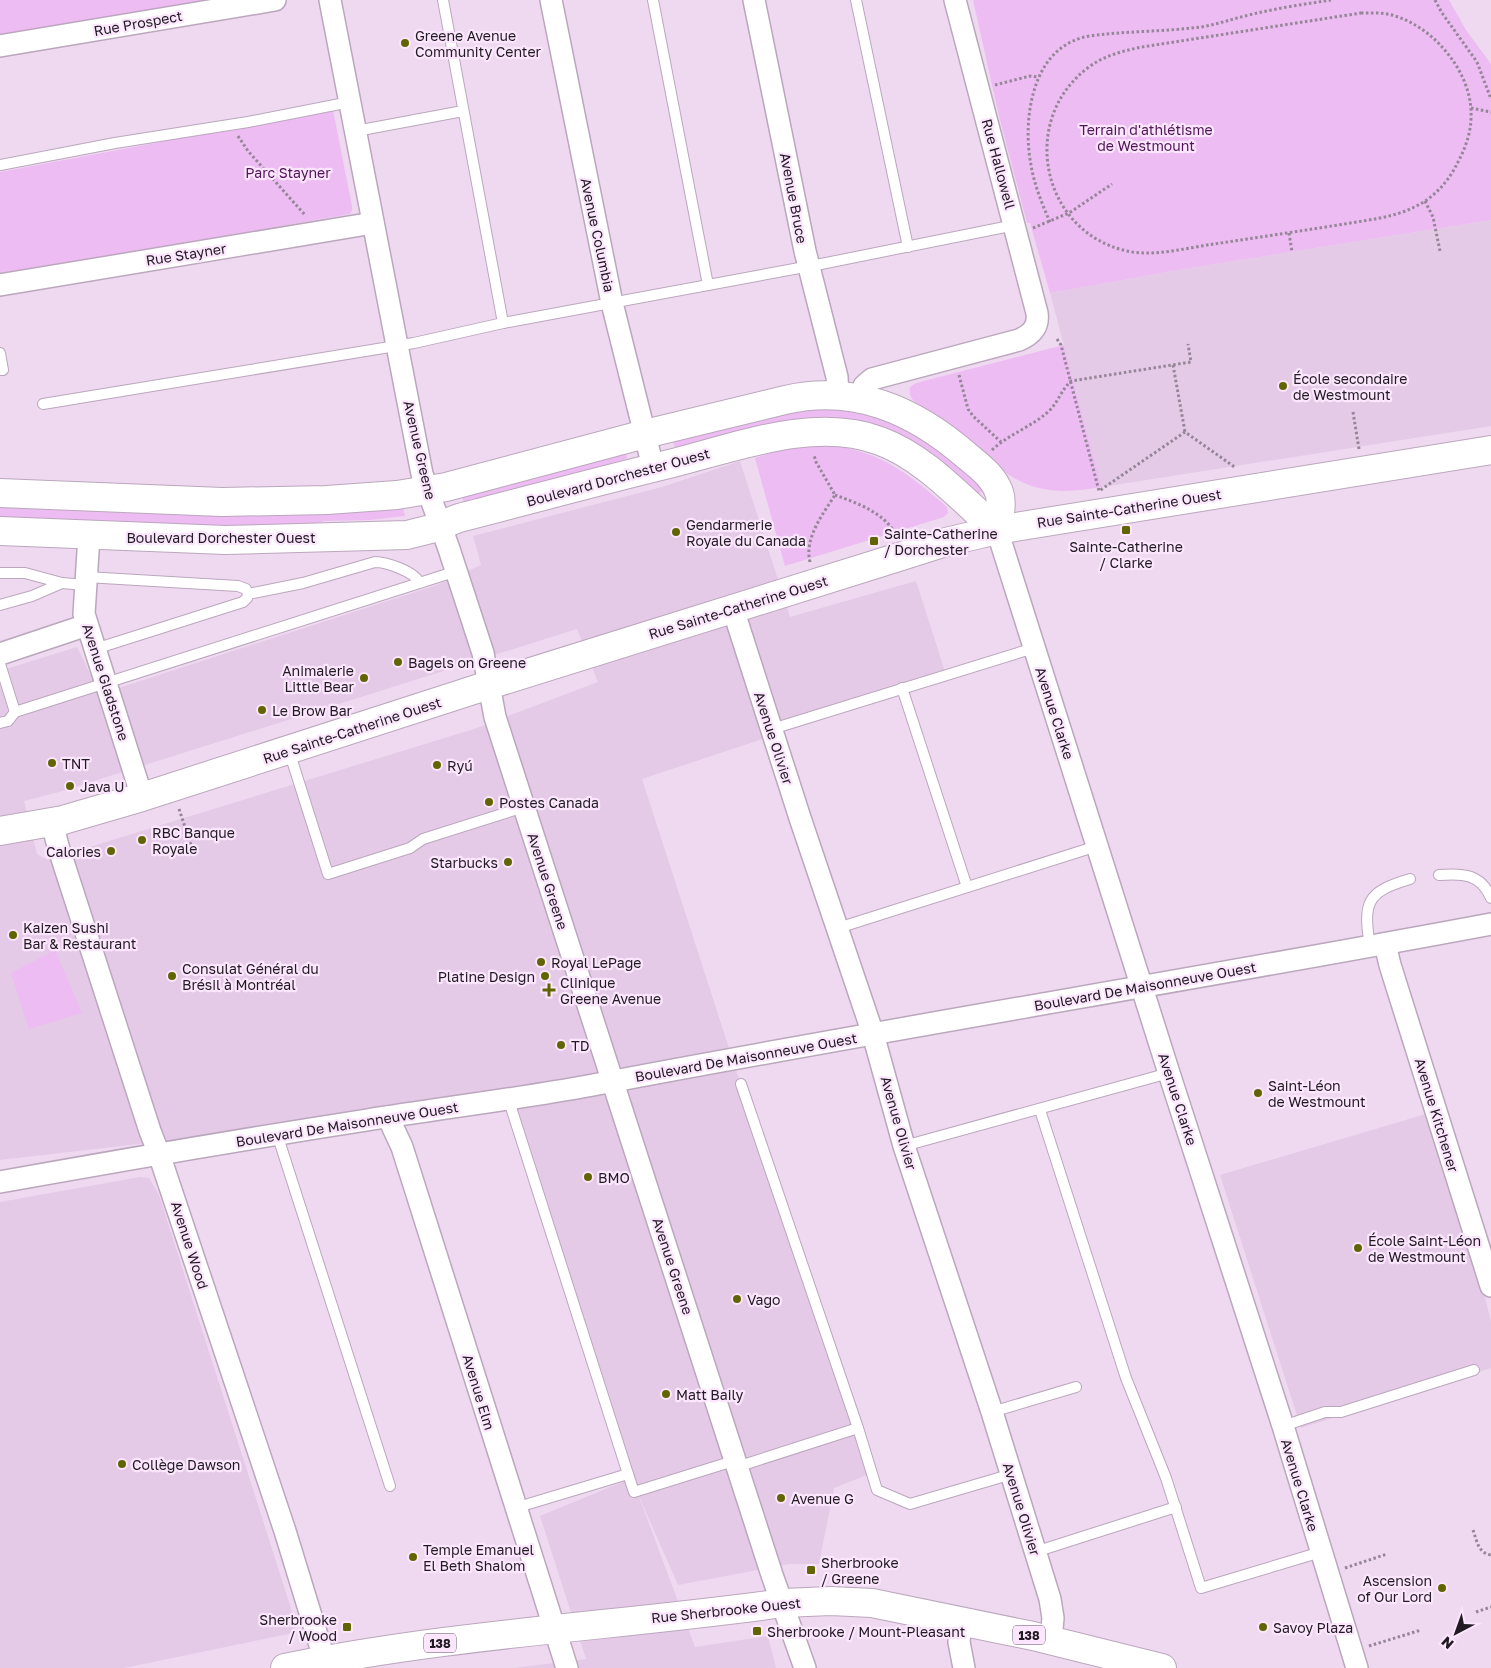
<svg xmlns="http://www.w3.org/2000/svg" width="1491" height="1668" font-family="'Golos Text',sans-serif">
	<rect width="100%" height="100%" fill="#eed9f0"/>
	<!-- built -->
	<g fill="#e4cae7" fill-rule="evenodd">
		<path d="M 1491,220 L 1491,426 L 1102,487 L 1050,293 L 1184,269 Z"/>
		<path d="M 740,461 L 790,617 L 916,581 L 947,678 L 642,779 L 867,1475 L 834,1488 L 819,1564 L 789,1564 L 678,1585 L 638,1494 L 695,1647 L 768,1636 L 776,1668 L 514,1668 L 586,1659 L 540,1516 L 632,1478 L 511,1098 L 467,1106 L 0,1160 L 0,671 L 77,647 L 100,694 L 437,585 L 481,565 L 473,536 L 662,487 ZM 577,629 L 598,682 L 474,729 L 47,860 L 37,854 L 24,801 L 59,792 Z"/>
		<path d="M 1436,1111 L 1491,1321 L 1491,1368 L 1301,1428 L 1220,1175 Z"/>
		<path d="M 140,1177 L 149,1178 L 159,1195 L 295,1621 L 295,1630 L 288,1634 L 124,1668 L 0,1668 L 0,1202 Z"/>
	</g>
	<!-- green -->
	<g fill="#edbcf2">
		<path d="M 0,0 L 229,0 L 0,41 Z"/>
		<path d="M 973,0 L 1449,0 L 1466,30 L 1491,64 L 1491,220 L 1184,269 L 1050,293 L 1030,223 L 1027,223 L 999,116 Z"/>
		<path d="M 333,110 L 352,206 L 352,210 L 350,214 L 0,275 L 0,172 Z"/>
		<path d="M 1064,345 L 1102,487 C 1077,491 1054,494 1029,485 C 1000,475 974,444 950,425 C 939,416 924,411 914,401 C 910,397 909,393 910,387 L 916,383 Z"/>
		<path d="M 799,407 L 862,410 L 898,422 L 970,472 L 983,491 L 976,495 L 911,443 L 675,448 L 673,441 Z"/>
		<path d="M 821,445 C 877,448 906,472 947,507 L 948,513 L 944,517 L 785,566 L 755,458 L 784,449 Z"/>
		<path d="M 626,452 L 627,458 L 626,459 L 464,504 L 462,496 Z"/>
		<path d="M 0,503 L 403,507 L 405,516 L 370,520 L 325,521 L 313,524 L 301,529 L 0,521 Z"/>
		<path d="M 55,950 L 82,1013 L 29,1029 L 11,973 Z"/>
	</g>
	<g fill="none" stroke-linecap="round" stroke-linejoin="round">
		<defs>
			<g id="lane">
				<path d="M 443,0 L 503,323"/>
				<path d="M 653,0 L 708,285"/>
				<path d="M 856,0 L 908,247"/>
				<path d="M 356,131 L 463,111"/>
				<path d="M 0,165 L 115,143 L 248,122 L 350,102"/>
				<path d="M 0,353 L 3,370 L 0,370"/>
				<path d="M 43,404 L 414,343 L 503,323 L 821,264 L 1015,225"/>
				<path d="M 0,573 L 25,573 L 62,583 L 85,585"/>
				<path d="M 86,577 L 238,586 L 246,589 L 248,594 L 247,598 L 243,602 L 95,649"/>
				<path d="M 248,594 L 303,583 L 375,562 C 386,562 416,572 419,583"/>
				<path d="M 0,605 L 32,596 L 62,583"/>
				<path d="M 0,664 L 15,712"/>
				<path d="M 902,688 L 967,887"/>
				<path d="M 0,723 L 8,721 L 15,712 L 457,571"/>
				<path d="M 772,729 L 1034,648"/>
				<path d="M 289,751 L 328,874 L 410,848 L 423,839 L 524,807"/>
				<path d="M 1439,875 C 1463,873 1481,874 1491,898"/>
				<path d="M 838,928 L 1097,846"/>
				<path d="M 1370,947 C 1363,902 1366,892 1410,879"/>
				<path d="M 741,1084 L 858,1428 L 877,1490 L 910,1504 L 1012,1474"/>
				<path d="M 508,1098 L 628,1474 L 515,1508"/>
				<path d="M 1040,1110 L 1126,1378 L 1166,1478 L 1201,1588 L 1321,1552"/>
				<path d="M 277,1134 L 390,1486"/>
				<path d="M 904,1146 L 1169,1073"/>
				<path d="M 992,1412 L 1076,1387"/>
				<path d="M 1283,1426 L 1325,1412 L 1341,1412 L 1474,1370"/>
				<path d="M 628,1474 L 634,1492 L 727,1463 L 746,1464 L 858,1428"/>
				<path d="M 1035,1552 L 1176,1507"/>
			</g>
			<g id="street">
				<path d="M 330,0 L 422,474 L 449,549 L 483,653 L 495,717 L 772,1575 L 805,1668"/>
				<path d="M 551,0 L 612,303 L 653,467"/>
				<path d="M 754,0 L 805,251 L 837,377 L 838,395"/>
				<path d="M 0,46 L 275,0"/>
				<path d="M 0,285 L 373,223"/>
				<path d="M 860,399 L 864,386 L 872,379 L 1019,340 C 1031,335 1039,327 1037,313 L 955,0"/>
				<path d="M 997,530 L 1169,1073 L 1283,1426 L 1357,1668"/>
				<path d="M 89,536 L 84,614 L 142,797"/>
				<path d="M 733,609 L 800,818 L 873,1034 L 904,1146 L 992,1412 L 1050,1599 L 1053,1618 L 1051,1640"/>
				<path d="M 0,654 L 87,625"/>
				<path d="M 52,823 L 58,846 L 150,1131 L 159,1154 L 285,1531 L 327,1668"/>
				<path d="M 1385,944 L 1390,965 L 1491,1286"/>
				<path d="M 388,1117 L 402,1147 L 567,1668"/>
				<path d="M 0,1182 C 122,1160 245,1139 367,1120 C 442,1108 518,1099 593,1085 C 891,1028 1192,980 1491,924"/>
				<path d="M 961,1620 L 959,1642 L 964,1668"/>
			</g>
			<g id="secondary">
				<path d="M 0,493 L 222,502 L 327,500 L 397,495 L 446,487 L 645,434 L 785,400 C 855,384 914,410 967,456 C 979,466 993,476 999,492 C 1003,503 999,518 997,530"/>
				<path d="M 0,531 L 225,540 L 407,535 L 431,529 L 459,518 C 529,500 599,481 669,464 C 734,448 814,416 880,441 C 926,458 961,499 997,530"/>
				<path d="M 0,831 L 63,820 L 142,797 L 489,685 L 902,556 L 946,542 L 997,530 L 1491,450"/>
			</g>
			<path id="primary" d="M 285,1668 C 449,1634 617,1626 783,1603 L 831,1601 L 872,1603 L 1033,1636 L 1162,1668"/>
		</defs>
		<!-- lane casing -->
		<use href="#lane" stroke="#bba7bd" stroke-width="12"/>
		<!-- street casing -->
		<use href="#street" stroke="#bba7bd" stroke-width="24"/>
		<!-- secondary casing -->
		<use href="#secondary" stroke="#bba7bd" stroke-width="30"/>
		<!-- primary casing -->
		<use href="#primary" stroke="#bba7bd" stroke-width="30"/>
		<!-- path -->
		<g stroke="#958697" stroke-width="3" stroke-dasharray="2.5 2.5" stroke-linecap="butt">
			<path d="M 1435,0 L 1442,13 L 1477,62 L 1491,99"/>
			<path d="M 1361,13 C 1372,13 1384,12 1395,16 C 1435,28 1473,74 1471,117 C 1471,133 1465,149 1457,164 C 1450,178 1439,192 1425,201 C 1410,211 1392,216 1375,219 C 1321,228 1267,236 1214,244 C 1186,248 1154,257 1127,251 C 1041,232 1018,119 1089,67 C 1105,55 1123,51 1142,47 Z"/>
			<path d="M 995,85 L 1030,76 L 1038,77"/>
			<path d="M 1471,108 L 1491,112"/>
			<path d="M 238,136 L 248,151 L 305,215"/>
			<path d="M 1425,201 L 1433,217 L 1440,251"/>
			<path d="M 1050,222 C 1042,204 1034,184 1031,165 C 1023,124 1030,60 1073,41 C 1083,36 1096,35 1107,34 C 1138,31 1170,31 1201,27 C 1219,24 1235,18 1253,14 C 1278,8 1305,4 1331,0"/>
			<path d="M 1033,228 L 1069,213 L 1112,184"/>
			<path d="M 1289,233 L 1292,252"/>
			<path d="M 1057,339 L 1061,345 L 1099,491 L 1185,432 L 1236,468"/>
			<path d="M 1173,365 L 1185,432"/>
			<path d="M 959,375 L 968,409 L 973,416 L 1001,442"/>
			<path d="M 1353,412 L 1359,449"/>
			<path d="M 992,450 C 1009,434 1031,427 1048,412 C 1058,403 1061,390 1071,381 L 1191,362 L 1188,344"/>
			<path d="M 835,495 C 857,503 885,513 896,535"/>
			<path d="M 810,562 C 804,538 823,514 835,495 L 816,462 L 814,455"/>
			<path d="M 179,809 L 191,845"/>
			<path d="M 1473,1530 C 1477,1541 1478,1553 1491,1555"/>
			<path d="M 1345,1568 L 1387,1554"/>
			<path d="M 1476,1612 L 1491,1607"/>
			<path d="M 1369,1646 L 1421,1630"/>
		</g>
		<!-- lane -->
		<use href="#lane" stroke="#fff" stroke-width="10"/>
		<!-- street -->
		<use href="#street" stroke="#fff" stroke-width="21"/>
		<!-- secondary -->
		<use href="#secondary" stroke="#fff" stroke-width="28"/>
		<!-- primary -->
		<use href="#primary" stroke="#fff" stroke-width="28"/>
	</g>
	<!-- markers -->
	<g fill="#606502" stroke="#fbe6fd" stroke-width="2">
		<circle cx="405" cy="43" r="5"/>
		<circle cx="1283" cy="386" r="5"/>
		<rect x="1121" y="525" width="10" height="10" rx="2.5"/>
		<circle cx="676" cy="532" r="5"/>
		<rect x="869" y="536" width="10" height="10" rx="2.5"/>
		<circle cx="398" cy="662" r="5"/>
		<circle cx="364" cy="678" r="5"/>
		<circle cx="262" cy="710" r="5"/>
		<circle cx="52" cy="763" r="5"/>
		<circle cx="437" cy="765" r="5"/>
		<circle cx="70" cy="786" r="5"/>
		<circle cx="489" cy="802" r="5"/>
		<circle cx="142" cy="840" r="5"/>
		<circle cx="111" cy="851" r="5"/>
		<circle cx="508" cy="862" r="5"/>
		<circle cx="13" cy="935" r="5"/>
		<circle cx="541" cy="962" r="5"/>
		<circle cx="172" cy="976" r="5"/>
		<circle cx="545" cy="976" r="5"/>
		<path d="M546.5 982.5h5v5h5v5h-5v5h-5v-5h-5v-5h5z"/>
		<circle cx="561" cy="1045" r="5"/>
		<circle cx="1258" cy="1093" r="5"/>
		<circle cx="588" cy="1177" r="5"/>
		<circle cx="1358" cy="1248" r="5"/>
		<circle cx="737" cy="1299" r="5"/>
		<circle cx="666" cy="1394" r="5"/>
		<circle cx="122" cy="1464" r="5"/>
		<circle cx="781" cy="1498" r="5"/>
		<circle cx="413" cy="1557" r="5"/>
		<rect x="806" y="1565" width="10" height="10" rx="2.5"/>
		<circle cx="1442" cy="1588" r="5"/>
		<rect x="342" y="1622" width="10" height="10" rx="2.5"/>
		<circle cx="1263" cy="1627" r="5"/>
		<rect x="752" y="1626" width="10" height="10" rx="2.5"/>
	</g>
	<g text-anchor="middle" dominant-baseline="central" stroke-width="4.5" stroke-linejoin="round" paint-order="stroke">
		<!-- shield labels -->
		<g fill="#fbe6fd" stroke="#625764" stroke-width="1">
			<rect x="1013" y="1625.5" width="32" height="19" rx="4"/>
			<rect x="424" y="1633.5" width="32" height="19" rx="4"/>
		</g>
		<g font-size="12" font-weight="bold" fill="#211a22">
			<text x="1029" y="1635">138</text>
			<text x="440" y="1643">138</text>
		</g>
		<!-- street labels -->
		<g font-size="14" fill="#211a22" stroke="#fbe6fd">
			<text transform="translate(138 23) rotate(-10)">Rue Prospect</text>
			<text transform="translate(999 164) rotate(75)">Rue Hallowell</text>
			<text transform="translate(794 198) rotate(79)">Avenue Bruce</text>
			<text transform="translate(598 235) rotate(78)">Avenue Columbia</text>
			<text transform="translate(186 254) rotate(-9)">Rue Stayner</text>
			<text transform="translate(420 450) rotate(77)">Avenue Greene</text>
			<text transform="translate(618 477) rotate(-15)">Boulevard Dorchester Ouest</text>
			<text transform="translate(1129 508) rotate(-9)">Rue Sainte-Catherine Ouest</text>
			<text x="221" y="537">Boulevard Dorchester Ouest</text>
			<text transform="translate(738 607) rotate(-17)">Rue Sainte-Catherine Ouest</text>
			<text transform="translate(106 682) rotate(72)">Avenue Gladstone</text>
			<text transform="translate(1055 713) rotate(72)">Avenue Clarke</text>
			<text transform="translate(352 730) rotate(-18)">Rue Sainte-Catherine Ouest</text>
			<text transform="translate(774 738) rotate(72)">Avenue Olivier</text>
			<text transform="translate(548 881) rotate(72)">Avenue Greene</text>
			<text transform="translate(1145 986) rotate(-10)">Boulevard De Maisonneuve Ouest</text>
			<text transform="translate(746 1057) rotate(-10)">Boulevard De Maisonneuve Ouest</text>
			<text transform="translate(1178 1099) rotate(72)">Avenue Clarke</text>
			<text transform="translate(1437 1115) rotate(73)">Avenue Kitchener</text>
			<text transform="translate(899 1123) rotate(74)">Avenue Olivier</text>
			<text transform="translate(347 1124) rotate(-9)">Boulevard De Maisonneuve Ouest</text>
			<text transform="translate(190 1245) rotate(72)">Avenue Wood</text>
			<text transform="translate(673 1266) rotate(72)">Avenue Greene</text>
			<text transform="translate(479 1392) rotate(73)">Avenue Elm</text>
			<text transform="translate(1300 1485) rotate(73)">Avenue Clarke</text>
			<text transform="translate(1022 1509) rotate(73)">Avenue Olivier</text>
			<text transform="translate(726 1610) rotate(-6)">Rue Sherbrooke Ouest</text>
		</g>
		<!-- poi labels -->
		<g font-size="14" fill="#211a22" stroke="#fbe6fd" text-anchor="start">
			<text x="415" y="35">Greene Avenue<tspan x="415" dy="16">Community Center</tspan></text>
			<text x="1293" y="378">École secondaire<tspan x="1293" dy="16">de Westmount</tspan></text>
			<text x="686" y="524">Gendarmerie<tspan x="686" dy="16">Royale du Canada</tspan></text>
			<text x="884" y="533">Sainte-Catherine<tspan x="884" dy="16">/ Dorchester</tspan></text>
			<text x="1126" y="546" text-anchor="middle">Sainte-Catherine<tspan x="1126" dy="16">/ Clarke</tspan></text>
			<text x="408" y="662">Bagels on Greene</text>
			<text x="354" y="670" text-anchor="end">Animalerie<tspan x="354" dy="16">Little Bear</tspan></text>
			<text x="272" y="710">Le Brow Bar</text>
			<text x="62" y="763">TNT</text>
			<text x="447" y="765">Ryú</text>
			<text x="80" y="786">Java U</text>
			<text x="499" y="802">Postes Canada</text>
			<text x="152" y="832">RBC Banque<tspan x="152" dy="16">Royale</tspan></text>
			<text x="101" y="851" text-anchor="end">Calories</text>
			<text x="498" y="862" text-anchor="end">Starbucks</text>
			<text x="23" y="927">Kaizen Sushi<tspan x="23" dy="16">Bar &amp; Restaurant</tspan></text>
			<text x="551" y="962">Royal LePage</text>
			<text x="182" y="968">Consulat Général du<tspan x="182" dy="16">Brésil à Montréal</tspan></text>
			<text x="535" y="976" text-anchor="end">Platine Design</text>
			<text x="560" y="982">Clinique<tspan x="560" dy="16">Greene Avenue</tspan></text>
			<text x="571" y="1045">TD</text>
			<text x="1268" y="1085">Saint-Léon<tspan x="1268" dy="16">de Westmount</tspan></text>
			<text x="598" y="1177">BMO</text>
			<text x="1368" y="1240">École Saint-Léon<tspan x="1368" dy="16">de Westmount</tspan></text>
			<text x="747" y="1299">Vago</text>
			<text x="676" y="1394">Matt Baily</text>
			<text x="132" y="1464">Collège Dawson</text>
			<text x="791" y="1498">Avenue G</text>
			<text x="423" y="1549">Temple Emanuel<tspan x="423" dy="16">El Beth Shalom</tspan></text>
			<text x="821" y="1562">Sherbrooke<tspan x="821" dy="16">/ Greene</tspan></text>
			<text x="1432" y="1580" text-anchor="end">Ascension<tspan x="1432" dy="16">of Our Lord</tspan></text>
			<text x="337" y="1619" text-anchor="end">Sherbrooke<tspan x="337" dy="16">/ Wood</tspan></text>
			<text x="1273" y="1627">Savoy Plaza</text>
			<text x="767" y="1631">Sherbrooke / Mount-Pleasant</text>
		</g>
		<!-- park labels -->
		<g font-size="14" fill="#4f1556" stroke="#fbe6fd">
			<text x="1146" y="129">Terrain d'athlétisme<tspan x="1146" dy="16">de Westmount</tspan></text>
			<text x="288" y="172">Parc Stayner</text>
		</g>
	</g>
	<!-- north arrow -->
	<g transform="translate(1456 1633) rotate(221)" stroke="#fbe6fd" stroke-width="4" paint-order="stroke">
	<path d="M0-4L9 19L0 12L-9 19Z" fill="#211a22"/>
	<text y="-8" font-size="14" font-weight="bold" text-anchor="middle" fill="#211a22">N</text>
	</g>
</svg>
